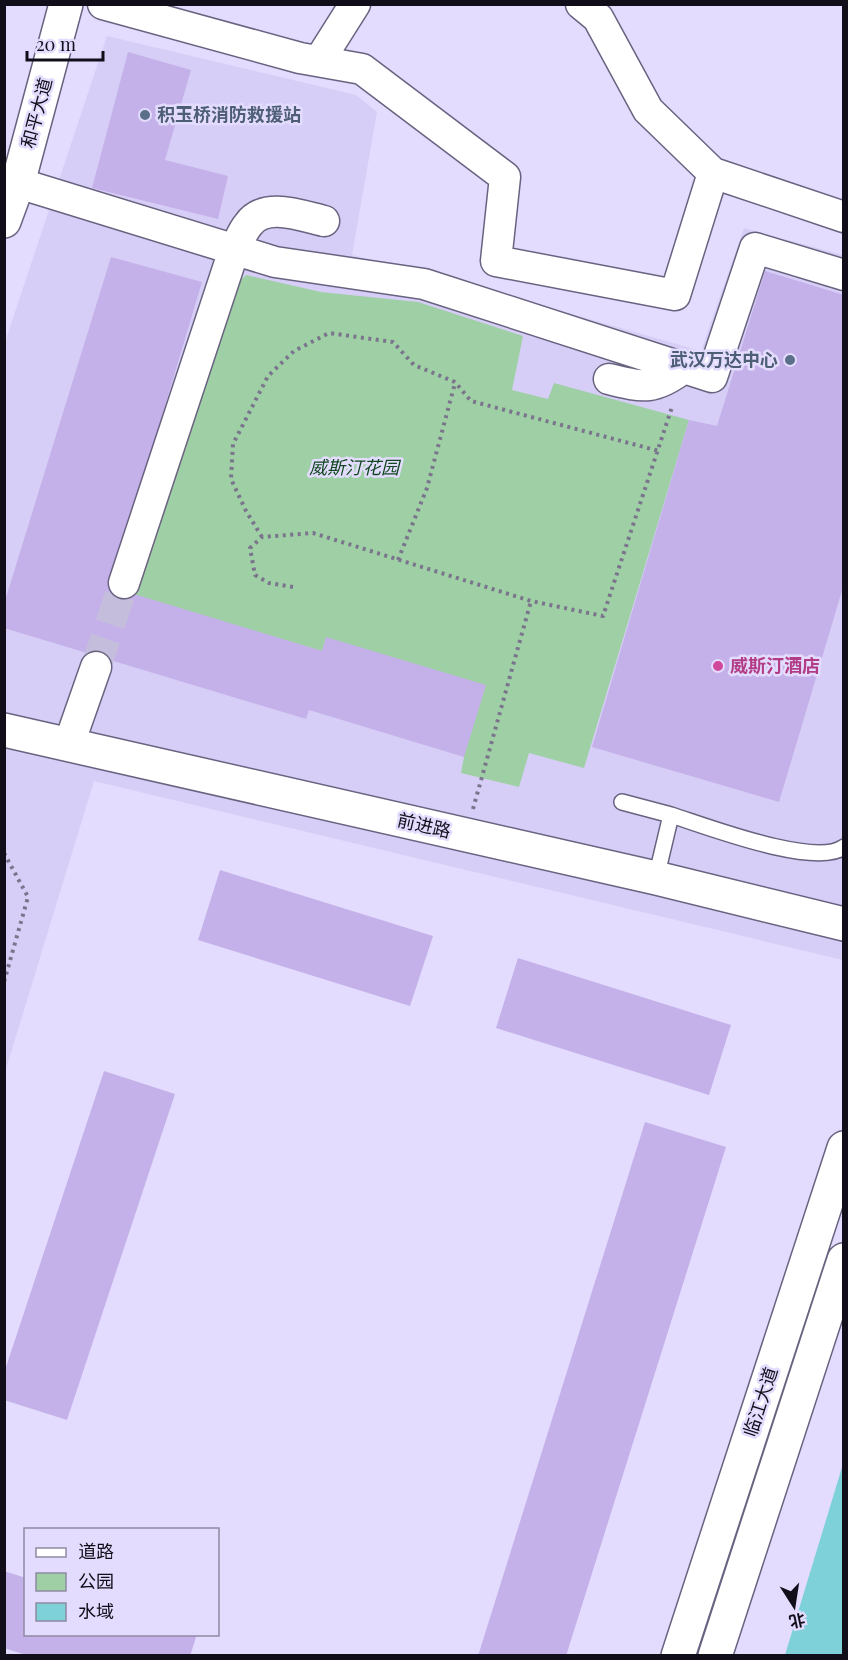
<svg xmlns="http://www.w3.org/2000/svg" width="848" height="1660" viewBox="0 0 848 1660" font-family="'Playfair Display','Noto Sans SC',serif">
  <rect width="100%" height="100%" fill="#e3dcfe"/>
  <path fill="#d6cef6" d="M107,36L356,95L377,112L352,255L474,286L701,351L744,228L843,255V960L94,781L5,1072V342Z"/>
  <path fill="#9fcfa5" d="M246,275L321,292L418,302L523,336L512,390L548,399L554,383L689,420L584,768L529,753L519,787L461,773L464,757L326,638L322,651L129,594L232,288Z"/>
  <path fill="#7ed0d9" d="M843,1464V1655H785Z"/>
  <path fill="#c4b1e9" d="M128,52L191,70L165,160L228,176L218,219L92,188Z
    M111,257L202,282L111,587L322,651L326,637L486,685L464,757L309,710L306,719L4,628V604Z
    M765,271L844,295V584L779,802L592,747L689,420L717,426Z
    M220,870L433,936L410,1006L198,940Z
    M518,958L731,1025L709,1095L496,1028Z
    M104,1071L175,1094L67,1420L4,1400V1373Z
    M645,1122L726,1147L566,1656H478Z
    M4,1571L26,1578V1634H197L190,1656H29L4,1648Z"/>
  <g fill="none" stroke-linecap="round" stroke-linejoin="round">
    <path stroke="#c4bddc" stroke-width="30" stroke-dasharray="30 15" stroke-linecap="butt" d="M96,667L124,583"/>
    <defs>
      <path id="service" d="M622,802L671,815
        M656,878L671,815C706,826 815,868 844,847"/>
      <path id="minor" d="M103,4L300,58L362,69L505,177L496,261L675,295L713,173
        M581,4L598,18L648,110L713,173L844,217
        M319,61L355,4
        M18,183L275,262L424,284L712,377L755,248L844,275
        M609,379C644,388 655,390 685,367
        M124,583L234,250C239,242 242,232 248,225C264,201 302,216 324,221
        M69,744L96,667"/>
      <path id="tertiary" d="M4,730L656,878L844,924"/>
      <path id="secondary" d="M678,1656L844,1148
        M715,1656L844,1260"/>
      <path id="primary" d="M4,221L18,183L66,4"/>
    </defs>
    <use href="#service" stroke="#696380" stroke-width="18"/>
    <use href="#minor" stroke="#696380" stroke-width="33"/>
    <use href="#tertiary" stroke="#696380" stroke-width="36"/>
    <use href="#secondary" stroke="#696380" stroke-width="36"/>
    <use href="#primary" stroke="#696380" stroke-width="36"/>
    <path stroke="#7a758c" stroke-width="4" stroke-dasharray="3 4.5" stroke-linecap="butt" d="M262,537L246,511L231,479L233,444L268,376L294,351L329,333L393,342L414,365L455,382L471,401L659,451
      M398,560L427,488L455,383
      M293,587L269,583L255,575L250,548L262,537L313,533L531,601L603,616L672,407
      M473,809L531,601
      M4,853L28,897L4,982"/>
    <use href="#service" stroke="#fff" stroke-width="15"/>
    <use href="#minor" stroke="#fff" stroke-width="30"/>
    <use href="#tertiary" stroke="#fff" stroke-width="33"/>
    <use href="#secondary" stroke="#fff" stroke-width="33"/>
    <use href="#primary" stroke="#fff" stroke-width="33"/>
  </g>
  <g fill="#5c6f8a" stroke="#e3dcfe" stroke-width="2">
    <circle cx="145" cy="115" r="6"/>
    <circle cx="790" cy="360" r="6"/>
  </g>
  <circle fill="#d1479c" stroke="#e3dcfe" stroke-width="2" cx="718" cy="666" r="6"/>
  <g text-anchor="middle" stroke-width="5" stroke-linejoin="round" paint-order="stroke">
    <g font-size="18" fill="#110e1a" stroke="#e3dcfe">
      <text transform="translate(37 113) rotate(-75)" y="6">和平大道</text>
      <text transform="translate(424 826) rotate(13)" y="6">前进路</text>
      <text transform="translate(761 1402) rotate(-72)" y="6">临江大道</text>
    </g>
    <g font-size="18" font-weight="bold" fill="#4e5e75" stroke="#e3dcfe" text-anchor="start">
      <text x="157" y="121">积玉桥消防救援站</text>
      <text x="778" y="366" text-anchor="end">武汉万达中心</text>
    </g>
    <g font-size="18" font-style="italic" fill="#11471e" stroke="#e3dcfe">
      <text x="354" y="474">威斯汀花园</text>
    </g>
    <g font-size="18" font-weight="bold" fill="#b23c85" stroke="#e3dcfe" text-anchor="start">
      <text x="730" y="672">威斯汀酒店</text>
    </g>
  </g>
  <rect width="848" height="1660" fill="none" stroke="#110e1a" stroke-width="12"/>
  <rect x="24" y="1528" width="195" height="108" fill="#e3dcfe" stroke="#8f8aa3" stroke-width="1.5"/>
  <rect x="36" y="1548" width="30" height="9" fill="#ffffff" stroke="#8f8aa3" stroke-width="1.5"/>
  <text x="78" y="1558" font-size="18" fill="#110e1a">道路</text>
  <rect x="36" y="1573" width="30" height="18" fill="#9fcfa5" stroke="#8f8aa3" stroke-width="1.5"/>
  <text x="78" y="1588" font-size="18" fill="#110e1a">公园</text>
  <rect x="36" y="1603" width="30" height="18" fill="#7ed0d9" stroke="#8f8aa3" stroke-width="1.5"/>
  <text x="78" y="1618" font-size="18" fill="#110e1a">水域</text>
  <g transform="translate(794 1606) rotate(168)" stroke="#e3dcfe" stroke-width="4.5" paint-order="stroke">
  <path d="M0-4.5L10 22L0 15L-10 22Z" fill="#110e1a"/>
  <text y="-9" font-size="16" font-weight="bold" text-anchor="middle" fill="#110e1a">北</text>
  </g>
  <path d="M27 51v9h76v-9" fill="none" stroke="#110e1a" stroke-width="3"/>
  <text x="36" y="51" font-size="18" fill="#110e1a" stroke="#e3dcfe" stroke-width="4.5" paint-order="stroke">20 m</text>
</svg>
